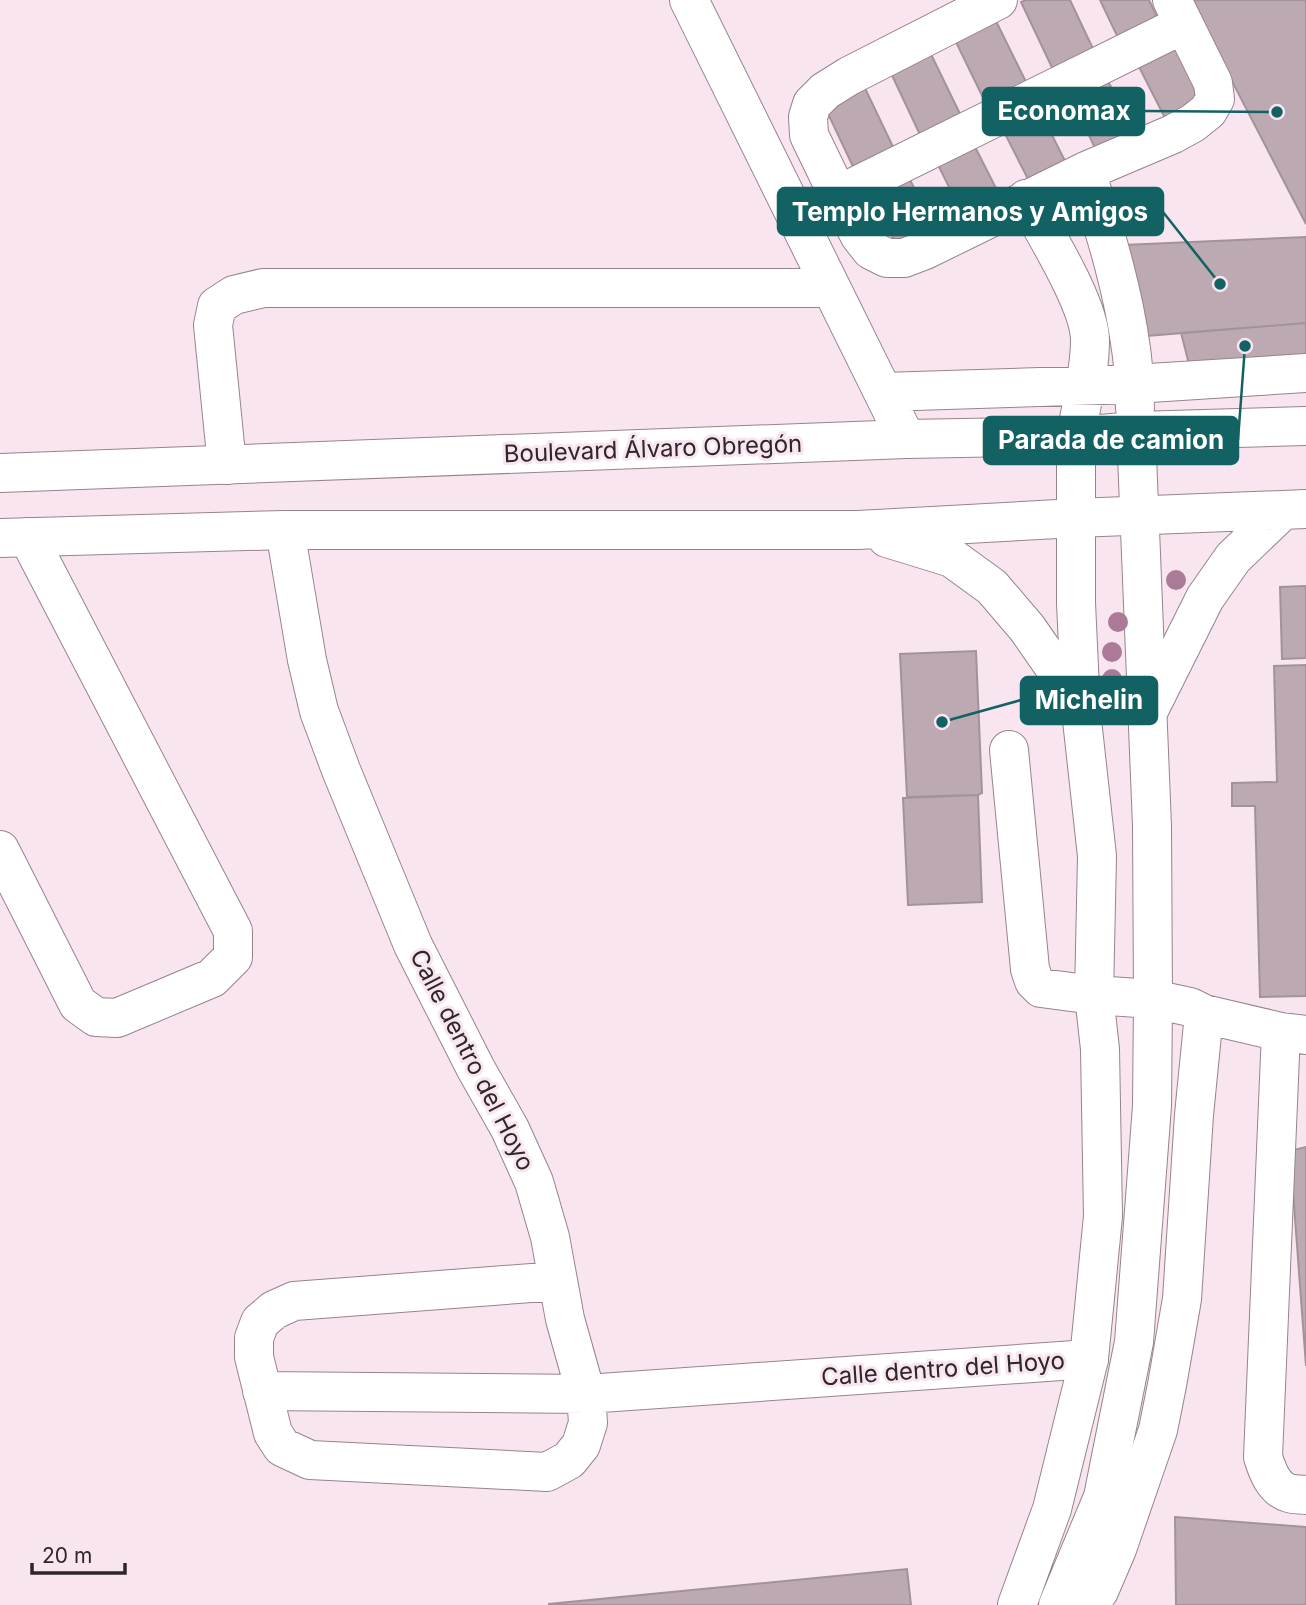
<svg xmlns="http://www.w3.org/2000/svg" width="1306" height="1605" viewBox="0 0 1306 1605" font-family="Inter,sans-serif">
  <rect width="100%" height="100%" fill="#f9e5ef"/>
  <path fill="#bca9b2" stroke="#a4929a" stroke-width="2" d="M1026,0H1070L1096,55L1055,74L1021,2Z
    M1100,0H1149L1160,23L1120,42Z
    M1190,0H1306V224Z
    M994,17L1029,88L988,108L953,36Z
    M1173,42L1203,102L1166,120L1136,61Z
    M928,48L963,120L922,139L888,67Z
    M1103,71L1133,131L1096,150L1067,90Z
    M862,82L896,153L856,173L822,101Z
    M1037,105L1067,165L1030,183L1000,124Z
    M970,137L1000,196L963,215L933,155Z
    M905,170L935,229L898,248L868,188Z
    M1306,237V323L1147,336L1124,245Z
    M1306,323V358L1190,368L1181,333Z
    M1306,586V658L1282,659L1280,587Z
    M976,651L982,793L978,795L907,797L900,654Z
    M1306,665V996L1260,997L1255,806H1232V783L1277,782L1274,666Z
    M978,795L982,902L908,905L903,798Z
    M1306,1147V1366L1290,1151Z
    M1175,1517L1306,1527V1605H1176Z
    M907,1569L911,1605H549V1604Z"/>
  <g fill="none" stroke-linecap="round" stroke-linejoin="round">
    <defs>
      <path id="minor" d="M689,0L906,439
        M998,0L849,76L825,91L812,104L808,117L809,135L838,195L860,236L871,250L887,258H904L925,250L1086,171L1173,134L1193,123L1208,111L1215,99L1213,83L1172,0
        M1086,171C1104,229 1123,288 1131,349C1134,368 1134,388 1135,408
        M838,195L1184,24
        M1026,199C1044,232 1090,305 1090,340C1090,372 1081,405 1076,436
        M883,392L1134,384L1306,373
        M227,465L213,325L217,306L234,295L263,288H831
        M285,530L307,660L319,711L341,770L413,945L476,1069L510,1129L534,1182L550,1237L565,1319L586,1394L1089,1359
        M1009,750L1030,969L1034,981L1041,988L1094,995L1153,999L1190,1007L1204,1014L1281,1032L1306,1035
        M0,850L78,1004L96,1017L117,1018L212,978L233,957V931L28,537
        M1281,1032L1263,1457C1267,1470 1274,1489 1289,1493C1294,1495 1301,1494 1306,1495
        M262,1391L586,1394L588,1423L581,1445L569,1460L547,1472L310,1460L282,1447L273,1433L254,1357V1338L260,1322L274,1310L294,1301L558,1281
        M1089,1605L1099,1591L1117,1549L1158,1430L1167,1385L1182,1299L1194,1115L1204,1014"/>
      <path id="major" d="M1017,1605L1052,1509L1089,1359L1103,1216L1100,1049L1094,995L1097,856L1081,711L1076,603V436
        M1058,1605L1103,1497L1134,1342L1152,1106L1153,999L1152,826L1136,431"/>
      <path id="highway" d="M0,473L906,439L1076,436L1136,431L1306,426
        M0,538L285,530H858L1076,518L1306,509
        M887,538L952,558L992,587L1027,628L1059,674L1081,711
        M1148,712L1205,598L1233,558L1282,511"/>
    </defs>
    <use href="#minor" stroke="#96848d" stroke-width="40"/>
    <use href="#major" stroke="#96848d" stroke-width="40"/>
    <use href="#highway" stroke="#96848d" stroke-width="40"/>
    <use href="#minor" stroke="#fff" stroke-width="38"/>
    <use href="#major" stroke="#fff" stroke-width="38"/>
    <use href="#highway" stroke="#fff" stroke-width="38"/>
  </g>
  <g fill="#ab7a97">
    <circle cx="1176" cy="580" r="10"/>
    <circle cx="1118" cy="622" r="10"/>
    <circle cx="1112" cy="652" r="10"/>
    <circle cx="1112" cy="679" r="10"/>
  </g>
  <g text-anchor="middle" stroke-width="6" stroke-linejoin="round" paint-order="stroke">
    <g font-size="24" fill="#2d262a" stroke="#f9e5ef">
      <text transform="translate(653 449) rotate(-2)" y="8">Boulevard Álvaro Obregón</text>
      <text transform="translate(472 1060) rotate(63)" y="8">Calle dentro del Hoyo</text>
      <text transform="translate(943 1369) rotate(-4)" y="8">Calle dentro del Hoyo</text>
    </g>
  </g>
  <path fill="none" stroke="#126264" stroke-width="2.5" d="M1277 112L1144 111M1220 284L1163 212M1245 346L1238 440M942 722L1021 700"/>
  <g fill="#126264" stroke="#f9e5ef" stroke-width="2.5">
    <circle cx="1277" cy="112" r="7"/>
    <circle cx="1220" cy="284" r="7"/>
    <circle cx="1245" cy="346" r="7"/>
    <circle cx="942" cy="722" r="7"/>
  </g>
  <g fill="#126264" stroke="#126264" stroke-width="2.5">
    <rect x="983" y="88" width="161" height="47" rx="7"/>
    <rect x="778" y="188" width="385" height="47" rx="7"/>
    <rect x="984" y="417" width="254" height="47" rx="7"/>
    <rect x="1021" y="677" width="136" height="47" rx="7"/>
  </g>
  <g font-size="26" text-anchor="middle" font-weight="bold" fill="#fff">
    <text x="1064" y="120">Economax</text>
    <text x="970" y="221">Templo Hermanos y Amigos</text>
    <text x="1111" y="449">Parada de camion</text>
    <text x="1089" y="709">Michelin</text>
  </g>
  <path d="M32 1563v10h93v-10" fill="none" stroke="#2d262a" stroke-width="3.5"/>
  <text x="42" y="1563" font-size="21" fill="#2d262a" stroke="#f9e5ef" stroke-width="5" paint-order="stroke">20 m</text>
</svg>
